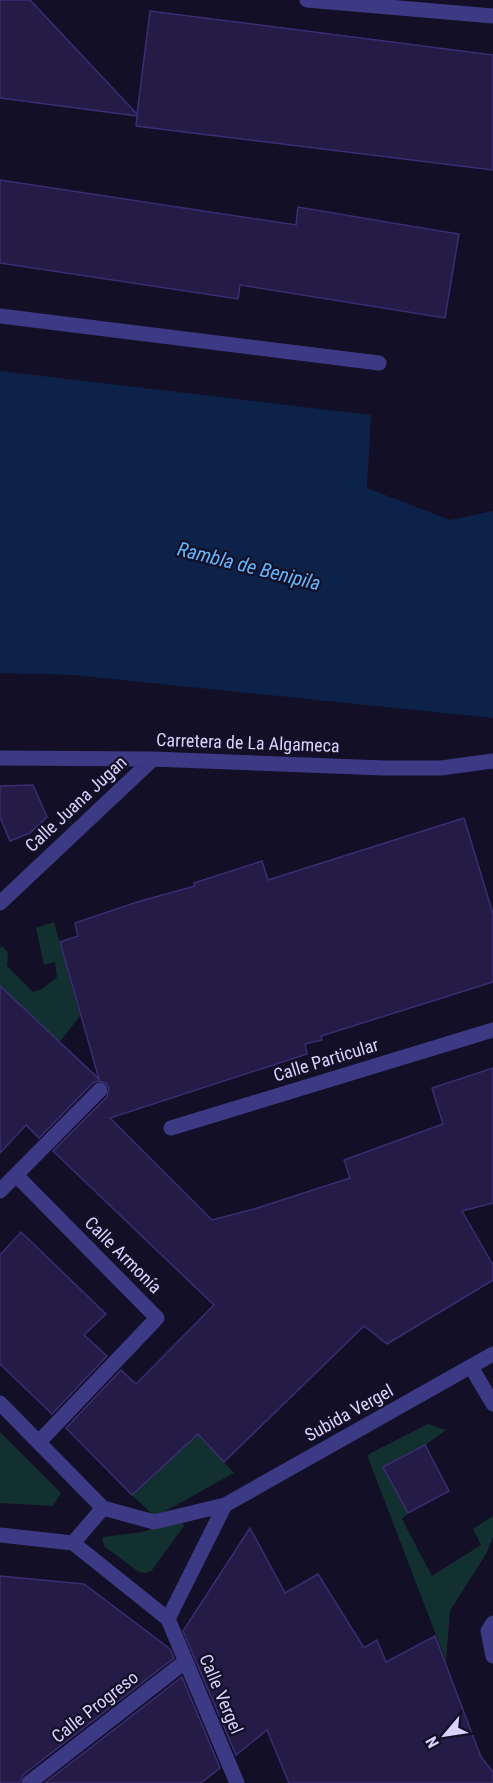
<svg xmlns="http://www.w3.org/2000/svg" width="493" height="1783" viewBox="0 0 493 1783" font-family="'Roboto Condensed',sans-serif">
  <rect width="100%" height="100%" fill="#130f26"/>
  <path fill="#12302f" d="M54,922L80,1016L59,1043L0,986V948L2,946L8,952L7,966L33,992L42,989L57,977L55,962L44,965L36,928Z
    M428,1424L446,1430L425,1445L383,1467L408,1513L402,1519L432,1576L481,1545L473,1529L493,1516V1537L486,1554L450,1611L446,1661L367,1455Z
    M0,1432L61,1493L53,1506L0,1503Z
    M197,1433L234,1473L155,1517L132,1495Z
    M178,1521L182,1522L184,1526L152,1570L146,1573L139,1572L105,1547L102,1540L103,1537L142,1532Z"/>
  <path fill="#0c2248" d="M0,371L371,415L367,488L450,520L493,511V718L73,675L0,673Z"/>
  <path fill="#241b47" stroke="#3b2d73" stroke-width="1.5" d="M0,0H30L137,114L150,11L493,55V170L136,126L137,116L0,98Z
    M0,180L296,225L298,207L459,234L445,318L240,285L238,299L0,263Z
    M33,785L47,817L30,833L10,841L0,817V786Z
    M464,818L493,914V982L321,1036L322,1040L305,1044L307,1054L110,1118L212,1220L254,1209L350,1178L344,1160L443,1124L432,1088L493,1068V1203L462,1211L493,1265V1280L387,1344L364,1326L224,1462L198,1434L132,1495L66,1428L121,1370L136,1384L214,1305L53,1151L107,1097L109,1088L106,1083L98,1081L93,1083L39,1138L26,1125L0,1153V986L99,1079L60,942L78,936L75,923L137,902L195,886L194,883L262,861L268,880Z
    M21,1232L106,1314L84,1335L107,1356L52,1414L0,1364V1255Z
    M425,1445L449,1491L408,1513L383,1467Z
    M250,1528L285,1593L318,1574L364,1648L377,1640L386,1662L435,1636L481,1757L493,1772V1783H289L267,1730L236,1755L183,1631Z
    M0,1576L84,1584L170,1649L174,1658L23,1775L19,1783H0Z
    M182,1677L220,1768L201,1783H45Z"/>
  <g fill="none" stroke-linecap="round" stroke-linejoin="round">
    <path stroke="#3d3a85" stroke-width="15" d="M307,0L493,16
      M0,316L379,363"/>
    <path stroke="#3d3a85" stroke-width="15" d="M171,1128L493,1030
      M16,1175L157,1318L39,1442
      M0,1191L100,1090
      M471,1367L493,1404
      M0,1403L103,1508
      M103,1508L154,1522L225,1505L493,1354
      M0,1535L73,1543L103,1508
      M73,1543L168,1619L225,1505
      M168,1619L237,1783
      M493,1623L488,1631L493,1656
      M29,1783L186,1661"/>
    <path stroke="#3d3a85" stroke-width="15" d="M0,758L153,759L384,768H441L493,761
      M0,903L153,759"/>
  </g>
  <g text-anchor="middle" stroke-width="4.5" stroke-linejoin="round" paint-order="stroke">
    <g font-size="18" fill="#d9d4ff" stroke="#130f26">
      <text transform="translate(248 743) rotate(2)" y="6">Carretera de La Algameca</text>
      <text transform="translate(76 804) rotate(-43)" y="6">Calle Juana Jugan</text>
      <text transform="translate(326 1060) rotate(-17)" y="6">Calle Particular</text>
      <text transform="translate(123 1255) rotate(45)" y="6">Calle Armonía</text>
      <text transform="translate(349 1413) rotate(-29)" y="6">Subida Vergel</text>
      <text transform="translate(221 1694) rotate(67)" y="6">Calle Vergel</text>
      <text transform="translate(95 1707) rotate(-38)" y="6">Calle Progreso</text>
    </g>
    <g font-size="20" font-style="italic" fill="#62b6ff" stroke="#130f26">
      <text transform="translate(249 566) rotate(14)" y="7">Rambla de Benipila</text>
    </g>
  </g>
  <g transform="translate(445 1735) rotate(241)" stroke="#130f26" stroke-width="4.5" paint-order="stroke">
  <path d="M0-4.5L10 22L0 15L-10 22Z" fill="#d9d4ff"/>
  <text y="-9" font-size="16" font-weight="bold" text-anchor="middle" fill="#d9d4ff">N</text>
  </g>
</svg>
